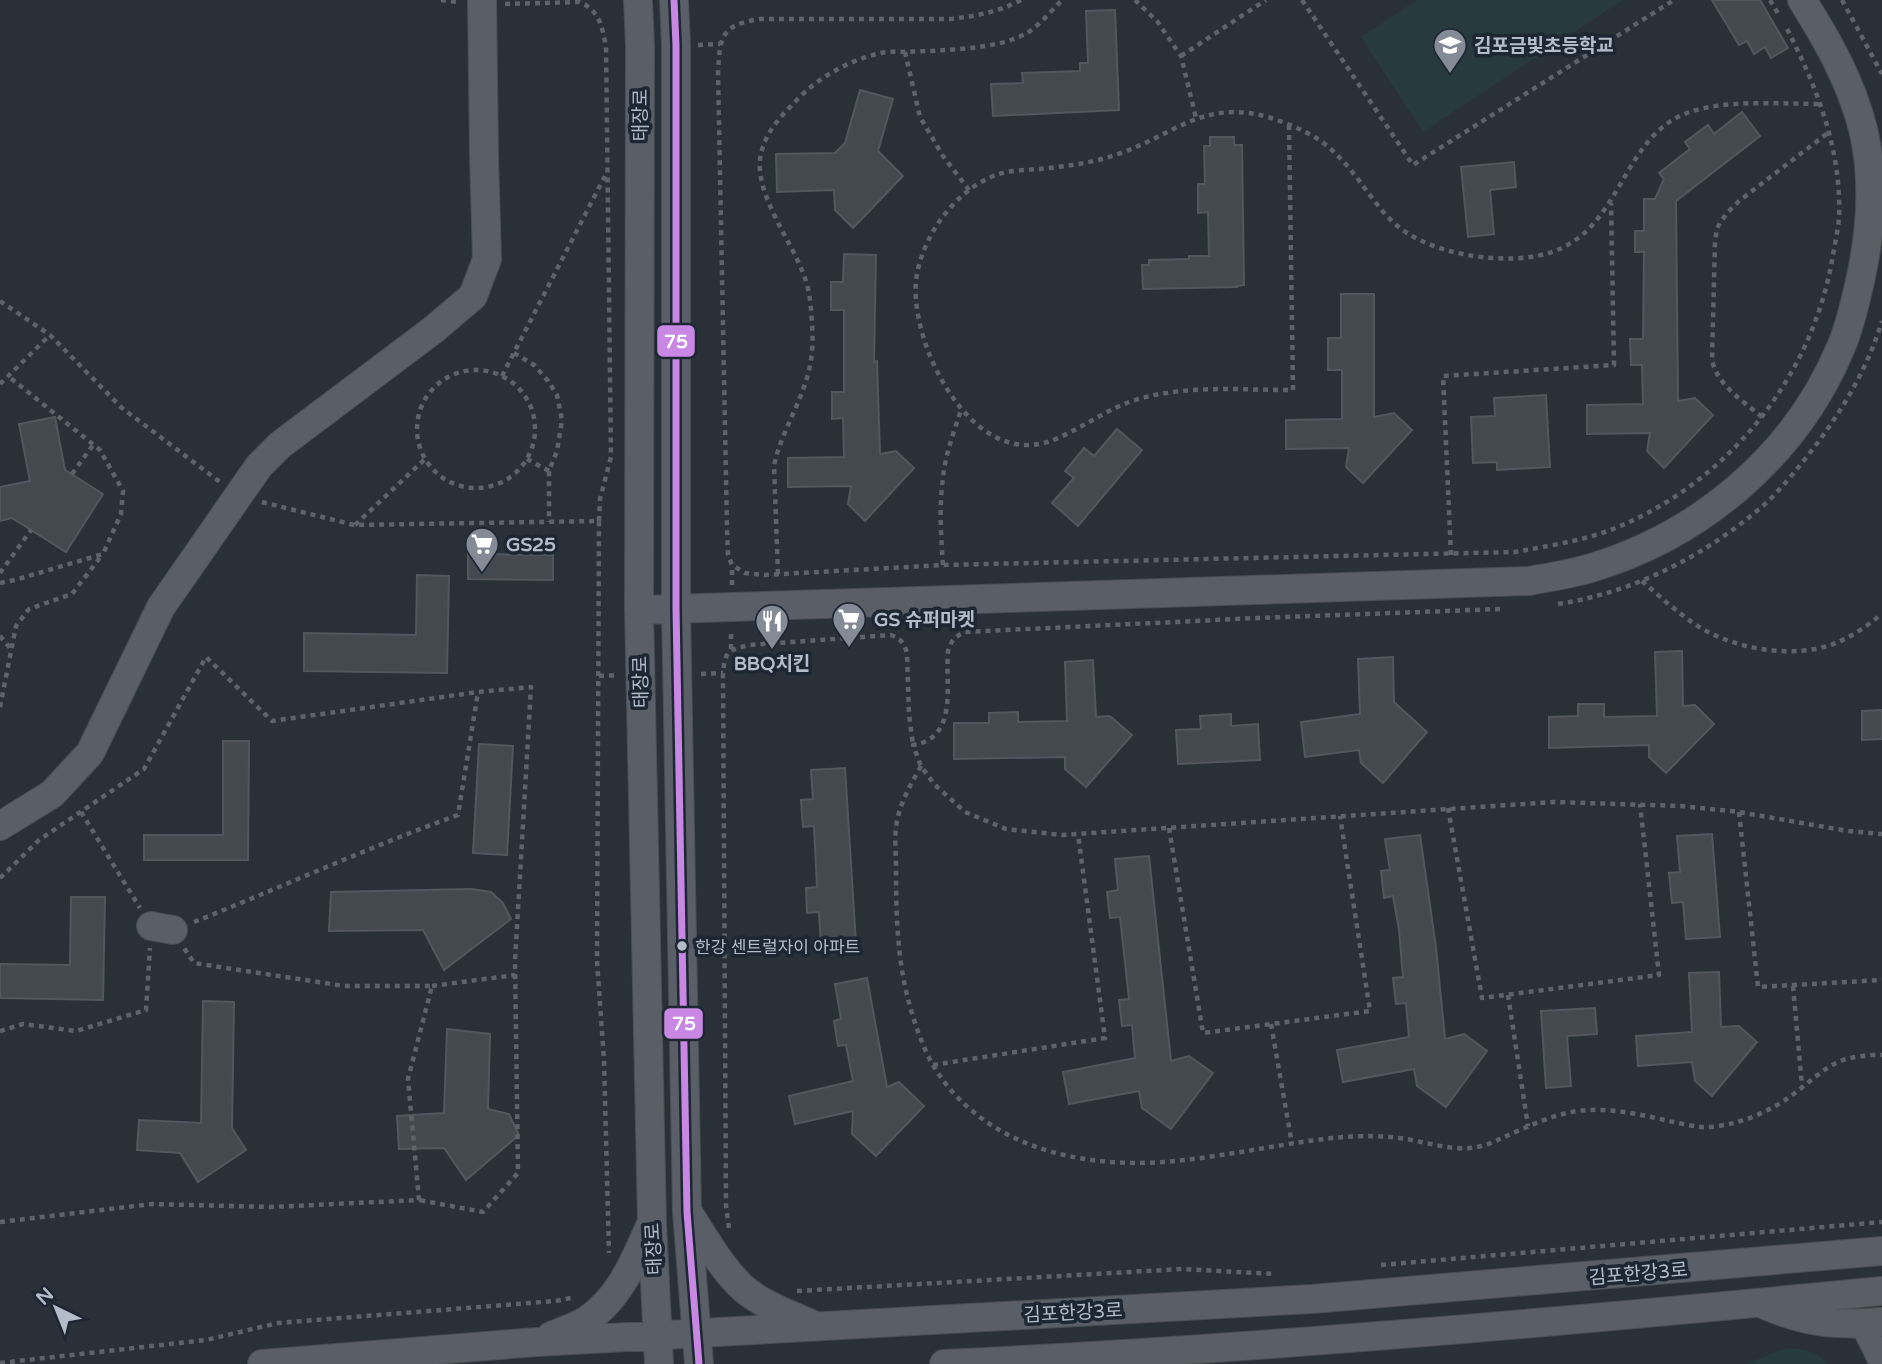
<svg xmlns="http://www.w3.org/2000/svg" width="1882" height="1364" viewBox="0 0 1882 1364" font-family="'Varela Round','Noto Sans KR',sans-serif">
  <rect width="100%" height="100%" fill="#2a3038"/>
  <path fill="#273a3e" d="M1417,0H1623L1423,132L1361,37Z
    M1786,1348C1803,1349 1817,1350 1828,1364H1745Z"/>
  <path fill="#444950" stroke="#52575f" stroke-width="2" d="M1712,0H1760L1788,48L1771,58L1765,47L1754,54L1747,41L1739,45Z
    M1115,10L1119,110L993,116L991,84L1023,83L1022,73L1080,71V63H1088L1086,11Z
    M860,90L893,99L878,151L903,176L853,228L835,210L834,190L777,192L776,154L835,153L845,143Z
    M1742,112L1760,136L1676,201L1678,401L1695,398L1713,415L1664,468L1647,451L1650,433L1587,434V405L1643,404L1642,365H1631L1630,339H1643L1644,252H1635V231H1644V199H1655L1664,179L1659,173L1690,149L1685,142L1708,125L1714,134Z
    M1210,137H1234V145H1242L1244,285L1237,286V287L1143,289L1142,265H1149V260L1189,259V256H1209L1208,212L1198,213V184H1205L1204,146H1210Z
    M1514,162L1516,187L1490,190L1494,234L1468,237L1461,167Z
    M844,254L876,255L874,362L877,361L880,454L896,451L914,468L865,521L848,504L851,486L788,487V458L844,457L843,418L832,419V392H844V310H831V282H843Z
    M1341,294H1374V417L1394,413L1412,430L1363,483L1346,467L1349,448L1286,449V420L1342,419V370H1328V338H1341Z
    M1546,395L1550,467L1497,470V462L1473,463L1471,417L1495,416L1494,398Z
    M55,417L65,470L103,494L66,552L12,518L0,521V487L30,481L19,424Z
    M1117,429L1142,450L1078,526L1052,503L1074,478L1065,471L1084,448L1094,456Z
    M468,554L553,555V580L468,579Z
    M417,575L449,576L447,673L304,671V633L416,635Z
    M1682,651L1683,706L1695,705L1714,724L1666,773L1649,757V745L1549,748V717L1578,716V704H1604V717L1657,716L1655,652Z
    M1393,657L1394,702L1427,732L1383,783L1361,763L1359,750L1305,757L1301,722L1360,714L1358,659Z
    M1093,660L1096,717L1110,716L1132,735L1086,787L1065,769V757L954,759V723H989V713L1018,712V722L1067,721L1065,662Z
    M1882,710V739L1862,740V711Z
    M1231,714V726L1258,724L1260,760L1178,764L1176,730L1201,729L1200,716Z
    M223,741H249L248,860H144V835H223Z
    M479,744L513,746L507,855L473,853Z
    M845,768L856,944L821,946L819,912L807,913L806,888L817,887L814,826L803,827L801,800L813,799L811,770Z
    M1712,834L1720,937L1686,939L1683,902L1672,903L1669,873L1680,872L1677,836Z
    M1420,835L1436,947L1445,1039L1464,1034L1487,1051L1446,1107L1417,1086L1414,1069L1343,1082L1337,1050L1409,1037L1406,1003L1396,1004L1393,978L1403,977L1399,930L1393,896L1384,898L1381,871L1390,870L1385,839Z
    M1149,856L1171,1061L1189,1056L1213,1073L1171,1129L1142,1108L1139,1091L1069,1104L1063,1072L1135,1058L1132,1025L1122,1026L1119,1000L1129,999L1120,917L1110,918L1107,892L1118,890L1115,859Z
    M471,889L491,892L503,903L511,919L444,970L423,930L329,931L331,892Z
    M71,897H105L103,1000L0,998V964L70,965Z
    M1719,972L1721,1027L1739,1026L1757,1042L1712,1096L1695,1081L1692,1062L1638,1066L1636,1036L1692,1032L1689,973Z
    M867,978L887,1087L899,1082L924,1106L876,1156L852,1134L853,1111L795,1124L789,1096L853,1081L846,1045L838,1046L834,1021L841,1019L835,984Z
    M203,1001L234,1002L232,1128L246,1150L198,1182L180,1153L137,1150L139,1120L201,1123Z
    M1595,1008L1597,1034L1567,1036L1571,1086L1546,1088L1541,1011Z
    M447,1029L490,1034L488,1109L509,1114L519,1135L466,1180L444,1148L399,1149L397,1116L444,1113Z"/>
  <g fill="none" stroke-linecap="round" stroke-linejoin="round">
    <defs>
      <path id="minor" d="M638,0L640,46L639,610L652,1222L659,1364
        M674,0L676,45V608L687,1212L699,1364
        M639,610L1529,581C1550,577 1571,574 1591,568C1701,535 1796,455 1841,347C1850,326 1855,304 1860,281C1871,232 1875,179 1863,129C1851,82 1828,41 1802,0
        M0,826L52,794L90,753L161,607L259,466L280,445L433,330L473,296L487,259L484,155L482,0
        M151,926L173,930
        M689,1214C706,1240 721,1268 744,1289C763,1305 789,1314 811,1324
        M1767,1306C1808,1323 1838,1326 1882,1322
        M1864,1323L1882,1359
        M551,1336C561,1332 572,1328 582,1323C617,1303 634,1263 649,1228
        M262,1364L537,1342L1312,1299L1882,1251
        M944,1364C1257,1349 1570,1321 1882,1291"/>
    </defs>
    <use href="#minor" stroke="#484c53" stroke-width="30"/>
    <path stroke="#5d636a" stroke-width="4.5" stroke-dasharray="5 5" stroke-linecap="butt" d="M441,0L458,2
      M1021,0C998,12 976,16 951,19H760C721,25 720,36 718,72L727,529L728,555L732,565L745,573L764,575L943,565L1515,552C1547,546 1582,541 1613,529C1728,483 1813,377 1833,255C1835,243 1838,230 1839,218C1842,149 1816,85 1785,25
      M1135,0L1157,21L1181,56L1196,118
      M1302,0L1413,165L1674,0
      M1770,0L1779,15
      M1842,0L1882,74
      M505,4L579,2C600,10 602,27 606,47L611,457L600,499L599,521
      M698,45L720,44
      M905,52L920,117L943,156L969,190
      M1181,56L1266,0
      M1289,125L1293,390C1243,390 1191,385 1142,398C1111,406 1086,426 1056,439C994,465 948,402 928,351C920,329 914,304 916,281C921,238 953,193 993,176C1008,170 1025,170 1040,169C1067,166 1093,163 1118,154C1174,135 1203,99 1268,117C1293,125 1319,136 1337,155C1358,175 1372,202 1393,222C1425,253 1494,264 1536,256C1623,241 1616,140 1687,113C1724,99 1781,104 1821,104
      M0,301L50,335L122,408L220,482
      M514,353L534,365L548,381L557,395L562,420L557,451L549,471V522
      M417 429a59 59 0 1 1 118 0a59 59 0 1 1-118 0Z
      M502,376L606,174
      M0,384L50,335
      M1762,417C1742,400 1718,386 1712,360L1715,242L1717,228L1726,214L1739,201L1829,132
      M527,459L549,471
      M72,474L93,445
      M262,502L354,525L599,521L597,961L604,1060L609,1253
      M355,525L424,460
      M1451,555L1443,376L1614,365L1611,203
      M943,565C941,536 939,507 943,478C945,455 954,432 961,410
      M0,573L31,530
      M778,574L774,466C779,440 793,417 802,392C811,370 814,348 812,325C811,307 810,289 803,273C790,238 750,188 762,150C767,131 781,116 795,102C817,78 849,60 881,53C890,51 899,52 908,52C941,50 998,50 1027,33C1040,25 1051,11 1062,0
      M1642,581C1659,596 1677,612 1696,625C1733,649 1794,660 1836,643C1853,636 1868,625 1882,614
      M0,583L15,580L103,554L121,514L123,491L100,450L8,376
      M732,585V566
      M1558,604C1631,593 1701,558 1758,510C1774,497 1788,480 1801,464C1836,421 1866,374 1882,321
      M1500,609L1258,618L965,632C955,636 951,641 948,651C945,684 959,738 913,745L921,766L934,784L965,812L1006,829L1062,835L1554,802L1681,806L1739,812L1848,831L1882,834
      M0,636L11,649
      M731,649V632
      M701,674L723,673
      M599,676L619,675
      M0,707L16,626L29,609L72,594L102,555
      M921,766C911,784 901,801 897,821C894,835 896,852 896,867C896,911 897,957 908,999C914,1022 922,1046 934,1067C985,1149 1085,1170 1175,1161C1227,1156 1280,1144 1332,1138C1354,1136 1377,1135 1399,1138C1425,1141 1451,1152 1477,1147C1493,1144 1505,1136 1520,1130C1538,1122 1557,1114 1577,1111C1607,1107 1639,1114 1669,1121C1679,1123 1691,1126 1701,1127C1712,1128 1724,1125 1734,1123C1752,1118 1773,1109 1788,1098C1806,1086 1822,1068 1843,1060C1855,1056 1869,1055 1882,1055
      M1448,808L1482,998L1659,975L1640,804
      M81,812L140,908
      M1739,812L1758,987L1882,980
      M1169,828L1203,1033L1370,1011L1340,816
      M0,878L39,840L144,769L206,657L272,721L478,692L531,687L515,961L518,1173L483,1212L419,1200
      M194,922C282,887 369,847 458,815L478,692
      M432,986L515,975
      M1793,986L1802,1086
      M1508,995L1528,1126
      M1271,1024L1292,1144
      M0,1031L23,1024L76,1031L146,1010L150,948
      M933,1065L1105,1038L1078,834
      M0,1222L152,1204L271,1207L419,1200L408,1079L432,986H344L194,963L184,948
      M729,1228L726,1206L723,673C725,651 728,650 749,645L891,635C901,639 904,643 907,653L909,715L913,745
      M1381,1265L1882,1222
      M797,1291L1182,1269L1274,1274
      M0,1363L206,1340L278,1323L555,1301L571,1298"/>
    <use href="#minor" stroke="#5a5e66" stroke-width="28"/>
    <defs>
      <path id="bus-1" d="M674,0L676,45V608L687,1212L699,1364"/>
    </defs>
    <use href="#bus-1" stroke="#1d2633" stroke-width="12"/>
    <use href="#bus-1" stroke="#c787e3" stroke-width="7"/>
  </g>
  <defs>
    <symbol id="school-pin" viewBox="-11 -11 22 30"><path d="M0 17L-7.5 6A9.5 9.5 0 1 1 7.5 6Z" fill="#848b96" stroke="#1d2633"/><path d="M0-5L7-2L0 1L-7-2ZM-4 1L0 2.5L4 1V4Q0 6-4 4Z" fill="#fff"/></symbol>
    <symbol id="supermarket-pin" viewBox="-11 -11 22 30"><path d="M0 17L-7.5 6A9.5 9.5 0 1 1 7.5 6Z" fill="#848b96" stroke="#1d2633"/><path d="M-6-5.5h2.5l.6 2H6L4.5 2H-2.5L-4.4-4H-6ZM-1.5 3.2a1.3 1.3 0 1 0 .1 0ZM3 3.2a1.3 1.3 0 1 0 .1 0Z" fill="#fff"/></symbol>
    <symbol id="restaurant-pin" viewBox="-11 -11 22 30"><path d="M0 17L-7.5 6A9.5 9.5 0 1 1 7.5 6Z" fill="#848b96" stroke="#1d2633"/><path d="M-5-6h1v4h1v-4h1v4h1v-4h1v5L-1.5 .5V6h-2V.5L-5-1ZM5-6V6H3V1.5H1.5Q1.5-4 5-6Z" fill="#fff"/></symbol>
  </defs>
  <g fill-rule="evenodd">
    <use href="#school-pin" x="1431" y="26" width="38" height="52"/>
    <use href="#supermarket-pin" x="463" y="525" width="38" height="52"/>
    <use href="#supermarket-pin" x="830" y="600" width="38" height="52"/>
    <use href="#restaurant-pin" x="753" y="602" width="38" height="52"/>
  </g>
  <circle fill="#b4bcc9" stroke="#1d2633" stroke-width="2.5" cx="682" cy="946" r="6"/>
  <g text-anchor="middle" stroke-width="7" stroke-linejoin="round" paint-order="stroke">
    <g font-size="17" fill="#b4bcc9" stroke="#1d2633" text-anchor="start">
      <text x="695" y="953">한강 센트럴자이 아파트</text>
    </g>
    <g font-size="19" font-weight="bold" fill="#b4bcc9" stroke="#1d2633" text-anchor="start">
      <text x="1474" y="52">김포금빛초등학교</text>
      <text x="506" y="551">GS25</text>
      <text x="874" y="626">GS 슈퍼마켓</text>
      <text x="772" y="670" text-anchor="middle">BBQ치킨</text>
    </g>
    <g font-size="19" fill="#b4bcc9" stroke="#1d2633">
      <text transform="translate(640 115) rotate(-90)" y="7">태장로</text>
      <text transform="translate(640 682) rotate(-91)" y="7">태장로</text>
      <text transform="translate(653 1249) rotate(-93)" y="7">태장로</text>
      <text transform="translate(1638 1273) rotate(-5)" y="7">김포한강3로</text>
      <text transform="translate(1073 1312) rotate(-3)" y="7">김포한강3로</text>
    </g>
  </g>
  <g stroke="#1d2633" stroke-width="2.5">
    <rect x="656" y="324" width="40" height="34" rx="7" fill="#c787e3"/>
    <rect x="663" y="1007" width="41" height="33" rx="7" fill="#c787e3"/>
  </g>
  <g font-size="19" text-anchor="middle" font-weight="bold" fill="#fff">
    <text x="676" y="348">75</text>
    <text x="684" y="1030">75</text>
  </g>
  <g transform="translate(56 1308) rotate(317)" stroke="#1d2633" stroke-width="5" paint-order="stroke">
  <path d="M0-5L12 26L0 18L-12 26Z" fill="#b4bcc9"/>
  <text y="-10" font-size="19" font-weight="bold" text-anchor="middle" fill="#b4bcc9">N</text>
  </g>
</svg>
